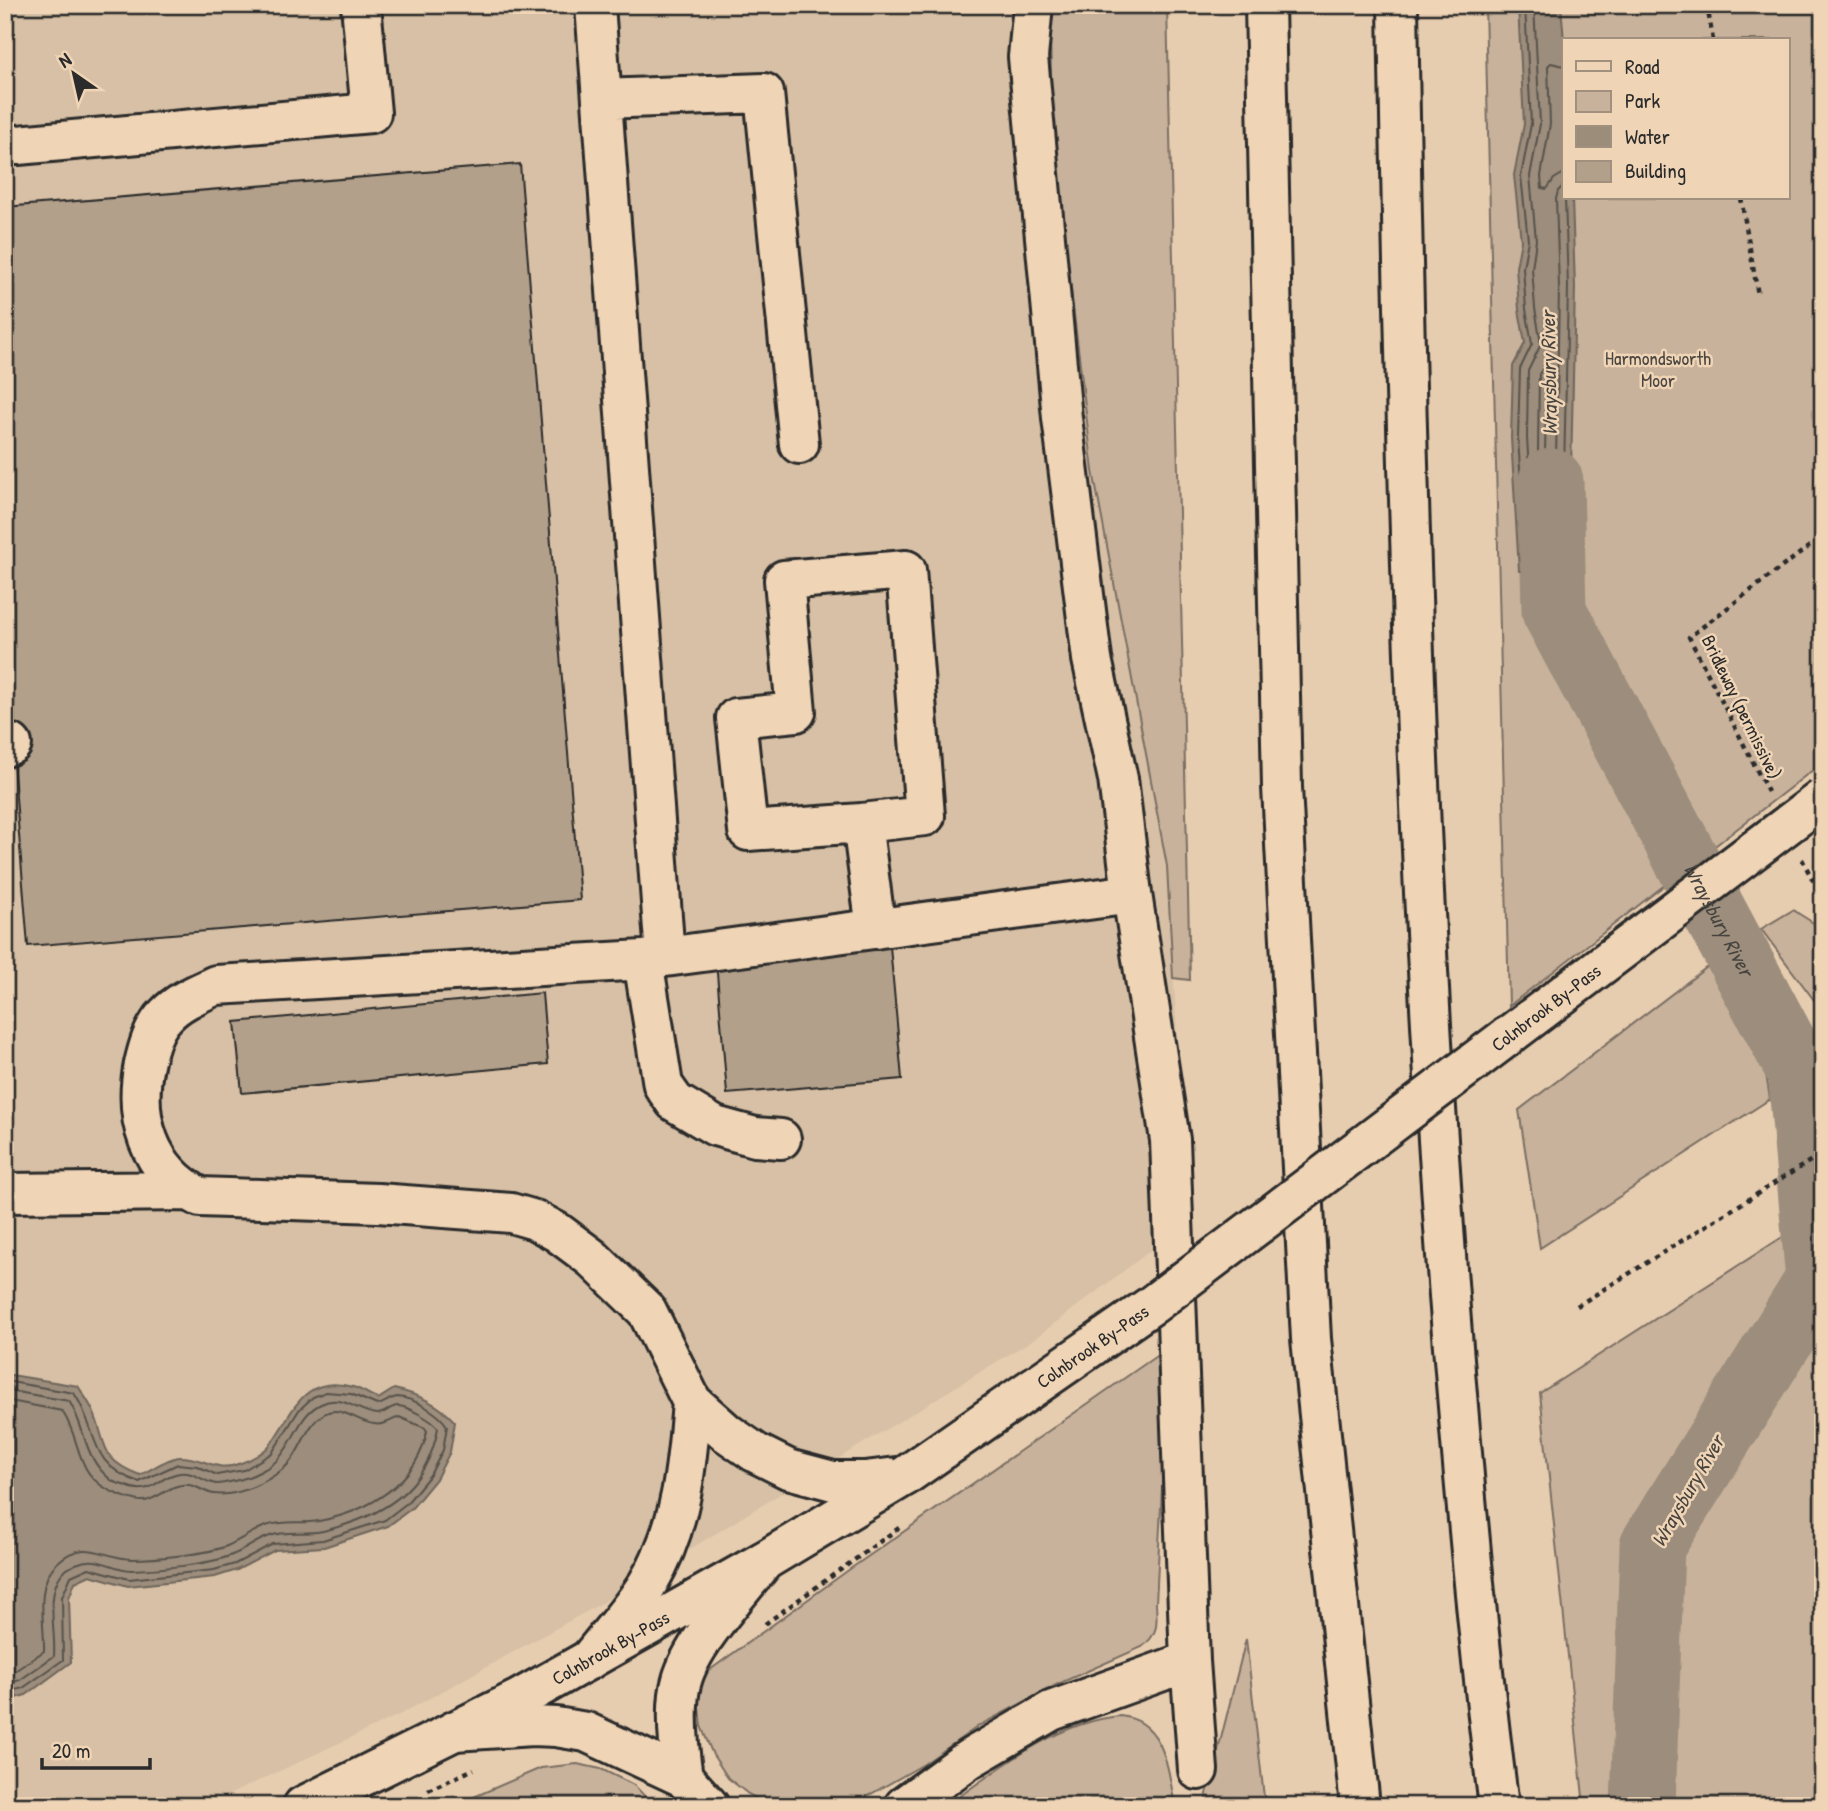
<svg xmlns="http://www.w3.org/2000/svg" width="1828" height="1811" viewBox="0 0 1828 1811" font-family="'Patrick Hand',sans-serif">
  <rect width="100%" height="100%" fill="#e7cdb0"/>
  <filter id="ink" filterUnits="userSpaceOnUse"><feTurbulence type="fractalNoise" baseFrequency=".0143" numOctaves="2"/><feDisplacementMap in="SourceGraphic" scale="14" xChannelSelector="R" yChannelSelector="G"/><feConvolveMatrix kernelMatrix="1 2 1 2 8 2 1 2 1" color-interpolation-filters="sRGB"/></filter>
  <g filter="url(#ink)">
    <path fill="#d7c0a5" d="M5,5H1054L1050,37L1053,142L1093,471L1167,866L1188,1222L1034,1339L602,1603L401,1714L205,1806H5Z"/>
    <path fill="#c8b29b" stroke="#7a6e63" stroke-width="2" fill-rule="evenodd" d="M1054,5H1167L1190,980L1173,978L1167,866L1093,471L1053,142L1050,37Z
      M1485,5H1823V762L1509,1006ZM1564,40H1788V198H1564Z
      M1793,910L1823,929V1012L1761,929Z
      M1723,955L1753,993L1770,1099L1540,1248L1519,1110Z
      M1823,1211V1806H1584L1540,1393Z
      M1162,1352L1166,1411L1156,1603C1157,1623 1159,1634 1142,1647L1058,1684L980,1725L924,1764L855,1803L843,1806H771L748,1794L728,1778L713,1755L701,1726L696,1680L850,1569Z
      M1246,1639L1265,1806H1204Z
      M1120,1716C1165,1720 1168,1770 1175,1806H946C997,1770 1055,1722 1120,1716Z
      M577,1764L601,1769L634,1785L654,1806H453L541,1768Z"/>
    <path fill="#9c8d7b" stroke="#6f665b" stroke-width="2" d="M1518,5H1561L1564,41V198H1572L1575,287L1570,520L1573,568L1519,571L1511,438L1513,366L1525,343L1519,310L1516,267L1521,241L1514,175L1524,124Z
      M5,1374L78,1386C83,1394 89,1402 93,1411C108,1445 98,1459 140,1475C151,1470 167,1458 179,1457C204,1456 215,1474 241,1463C250,1460 263,1453 269,1446C293,1415 301,1373 353,1387C361,1389 370,1395 378,1399L394,1389C418,1394 439,1404 455,1422L450,1452L436,1479L412,1508L388,1526L324,1547L275,1550L237,1570L215,1577L128,1586L90,1575L75,1582L69,1598L71,1662L26,1695L5,1701Z"/>
    <g fill="none" stroke-linecap="round" stroke-linejoin="round">
      <path stroke="#58524b" stroke-width="2" d="M1525,5L1531,124L1521,176L1528,240L1523,268L1526,309L1532,344L1520,369L1518,438L1526,560L1529,564L1562,561L1565,558L1563,519L1568,287L1565,198
        M1534,5L1540,124L1530,176L1536,240L1532,269L1535,308L1541,344L1528,371L1527,438L1534,551L1537,554L1554,553L1556,550L1555,519L1559,287L1556,199L1558,191L1564,185
        M1564,66L1551,63L1548,66L1550,124L1541,176L1542,188L1547,189L1554,179L1564,173
        M1543,368L1547,372L1545,451L1542,454L1538,452L1539,374Z
        M5,1381L74,1393C100,1432 86,1464 139,1482L178,1464L197,1466L217,1475L244,1470L272,1453L299,1410L313,1397L326,1392L351,1394L377,1405C384,1404 391,1397 398,1397C414,1398 439,1413 447,1426L443,1450L430,1475L407,1503L385,1520L323,1540L273,1544L235,1564L214,1570L129,1579L89,1568L71,1576L62,1597L63,1660L23,1688L5,1693
        M5,1390L69,1401C87,1429 82,1457 111,1480C115,1483 121,1484 126,1486C153,1497 157,1476 180,1473C194,1471 203,1482 216,1484C224,1484 234,1481 242,1479C253,1476 272,1467 279,1458C295,1441 299,1414 321,1404C343,1393 358,1413 377,1414C385,1414 389,1407 397,1406C406,1405 433,1421 438,1428C427,1491 381,1517 323,1531C306,1535 287,1530 270,1536C257,1540 245,1550 232,1555C208,1565 159,1569 132,1570C111,1570 99,1554 76,1564C71,1567 66,1569 62,1573C45,1596 56,1630 54,1656L20,1680L5,1684
        M5,1400L62,1411C84,1443 72,1477 119,1495C128,1498 136,1502 145,1501C160,1498 173,1482 189,1485C198,1486 205,1493 214,1494C237,1497 266,1483 283,1469C301,1455 304,1426 324,1414C341,1404 358,1423 374,1424C384,1426 391,1420 399,1417L425,1428L427,1431C418,1483 367,1512 319,1521C302,1524 282,1520 266,1526C252,1531 241,1540 227,1546C208,1554 154,1559 132,1559C104,1559 86,1536 57,1563C34,1585 45,1623 44,1651L15,1671L5,1673"/>
      <path stroke="#9c8d7b" stroke-width="65" id="s1" d="M1551,481L1554,611L1800,1073L1818,1280L1652,1546L1643,1806"/>
    </g>
    <path fill="#b2a08b" stroke="#2b2b2b" stroke-width="2" d="M520,164L580,900L28,946L5,662V207Z
      M890,946L902,1079L727,1094L716,961Z
      M542,993L548,1064L242,1093L235,1022Z"/>
    <g fill="none" stroke-linecap="round" stroke-linejoin="round">
      <defs>
        <path id="minor" d="M595,5L665,957
          M1033,5L1028,57L1062,418L1092,659L1118,779L1132,894L1170,1140L1190,1661L1198,1770
          M602,99L764,93L799,444
          M18,145L371,113L361,5
          M5,747L12,744
          M862,823L748,831L736,718L796,712L784,580L906,570L925,816L862,823L876,929
          M643,960L663,1085L675,1102L715,1126L755,1137L781,1139
          M5,1193L190,1191
          M905,1476L865,1481H833L788,1469L756,1453L727,1433L692,1402L647,1311L592,1258L557,1232L535,1220L511,1213L378,1203L200,1197C148,1170 133,1118 144,1064C148,1047 153,1028 166,1015C179,1001 199,993 216,985L643,960L1132,894
          M589,1660C608,1635 632,1610 648,1583C682,1527 687,1465 692,1402
          M454,1731L533,1726L556,1727L586,1732L683,1777L709,1806
          M683,1777C679,1750 674,1706 682,1680C693,1641 739,1594 764,1561
          M904,1806L969,1759L1051,1711L1190,1661"/>
        <g id="highway">
          <path d="M1265,5L1282,787L1311,1339L1360,1806"/>
          <path d="M1398,5C1406,476 1418,948 1459,1418C1470,1548 1482,1677 1499,1806"/>
          <path id="s2" d="M303,1806L519,1699L764,1561L905,1476"/>
        </g>
      </defs>
      <use href="#minor" stroke="#2b2b2b" stroke-width="44"/>
      <use href="#highway" stroke="#2b2b2b" stroke-width="44"/>
      <path stroke="#2b2b2b" stroke-width="4.5" stroke-dasharray="5 5" stroke-linecap="butt" d="M1707,5L1713,40
        M1741,198L1758,295
        M1768,792L1689,637L1823,536
        M1802,859L1823,900
        M1577,1306L1823,1153
        M765,1624L903,1525
        M428,1790L474,1769"/>
      <use href="#minor" stroke="#efd4b6" stroke-width="38"/>
      <use href="#highway" stroke="#efd4b6" stroke-width="38"/>
      <defs>
        <g id="highway-bridge">
          <path id="s3" d="M905,1476L1152,1305L1823,798"/>
        </g>
      </defs>
      <use href="#highway-bridge" stroke="#2b2b2b" stroke-width="44" stroke-linecap="butt"/>
      <use href="#highway-bridge" stroke="#efd4b6" stroke-width="38"/>
    </g>
  </g>
  <g text-anchor="middle" stroke-width="5" stroke-linejoin="round" paint-order="stroke">
    <g font-size="19" fill="#4a4641" stroke="#efd4b6">
      <text x="1658" y="365">Harmondsworth<tspan x="1658" dy="22">Moor</tspan></text>
    </g>
    <g font-size="19" fill="#2b2b2b" stroke="#efd4b6">
      <text transform="translate(1742 707) rotate(64)" y="7">Bridleway (permissive)</text>
      <text dy="7" stroke="none"><textPath href="#s3" startOffset="794">Colnbrook By-Pass</textPath></text>
      <text dy="7" stroke="none"><textPath href="#s3" startOffset="228">Colnbrook By-Pass</textPath></text>
      <text dy="7" stroke="none"><textPath href="#s2" startOffset="346">Colnbrook By-Pass</textPath></text>
    </g>
    <g font-size="21" font-style="italic" fill="#47443f" stroke="#efd4b6">
      <text transform="translate(1549 373) rotate(-91)" y="7">Wraysbury River</text>
      <text dy="7" stroke="none"><textPath href="#s1" startOffset="480">Wraysbury River</textPath></text>
      <text transform="translate(1688 1491) rotate(-60)" y="7">Wraysbury River</text>
    </g>
  </g>
  <rect width="1828" height="1811" fill="none" stroke="#efd4b6" stroke-width="28"/>
  <rect x="14" y="14" width="1800" height="1783" fill="none" stroke="#2b2b2b" stroke-width="2.5" filter="url(#ink)"/>
  <rect x="1562" y="38" width="228" height="161" fill="#efd4b6" stroke="#a1907e" stroke-width="2"/>
  <rect x="1576" y="61" width="35" height="10" fill="#efd4b6" stroke="#a1907e" stroke-width="2"/>
  <text x="1625" y="74" font-size="21" fill="#2b2b2b">Road</text>
  <rect x="1576" y="91" width="35" height="21" fill="#c8b29b" stroke="#a1907e" stroke-width="2"/>
  <text x="1625" y="108" font-size="21" fill="#2b2b2b">Park</text>
  <rect x="1576" y="126" width="35" height="21" fill="#9c8d7b" stroke="#a1907e" stroke-width="2"/>
  <text x="1625" y="144" font-size="21" fill="#2b2b2b">Water</text>
  <rect x="1576" y="161" width="35" height="21" fill="#b2a08b" stroke="#a1907e" stroke-width="2"/>
  <text x="1625" y="178" font-size="21" fill="#2b2b2b">Building</text>
  <g transform="translate(74 74) rotate(326)" stroke="#efd4b6" stroke-width="5" paint-order="stroke">
  <path d="M0-5L12 26L0 18L-12 26Z" fill="#2b2b2b"/>
  <text y="-10" font-size="19" font-weight="bold" text-anchor="middle" fill="#2b2b2b">N</text>
  </g>
  <path d="M42 1758v10h108v-10" fill="none" stroke="#2b2b2b" stroke-width="3.5"/>
  <text x="52" y="1758" font-size="21" fill="#2b2b2b" stroke="#efd4b6" stroke-width="5" paint-order="stroke">20 m</text>
</svg>
